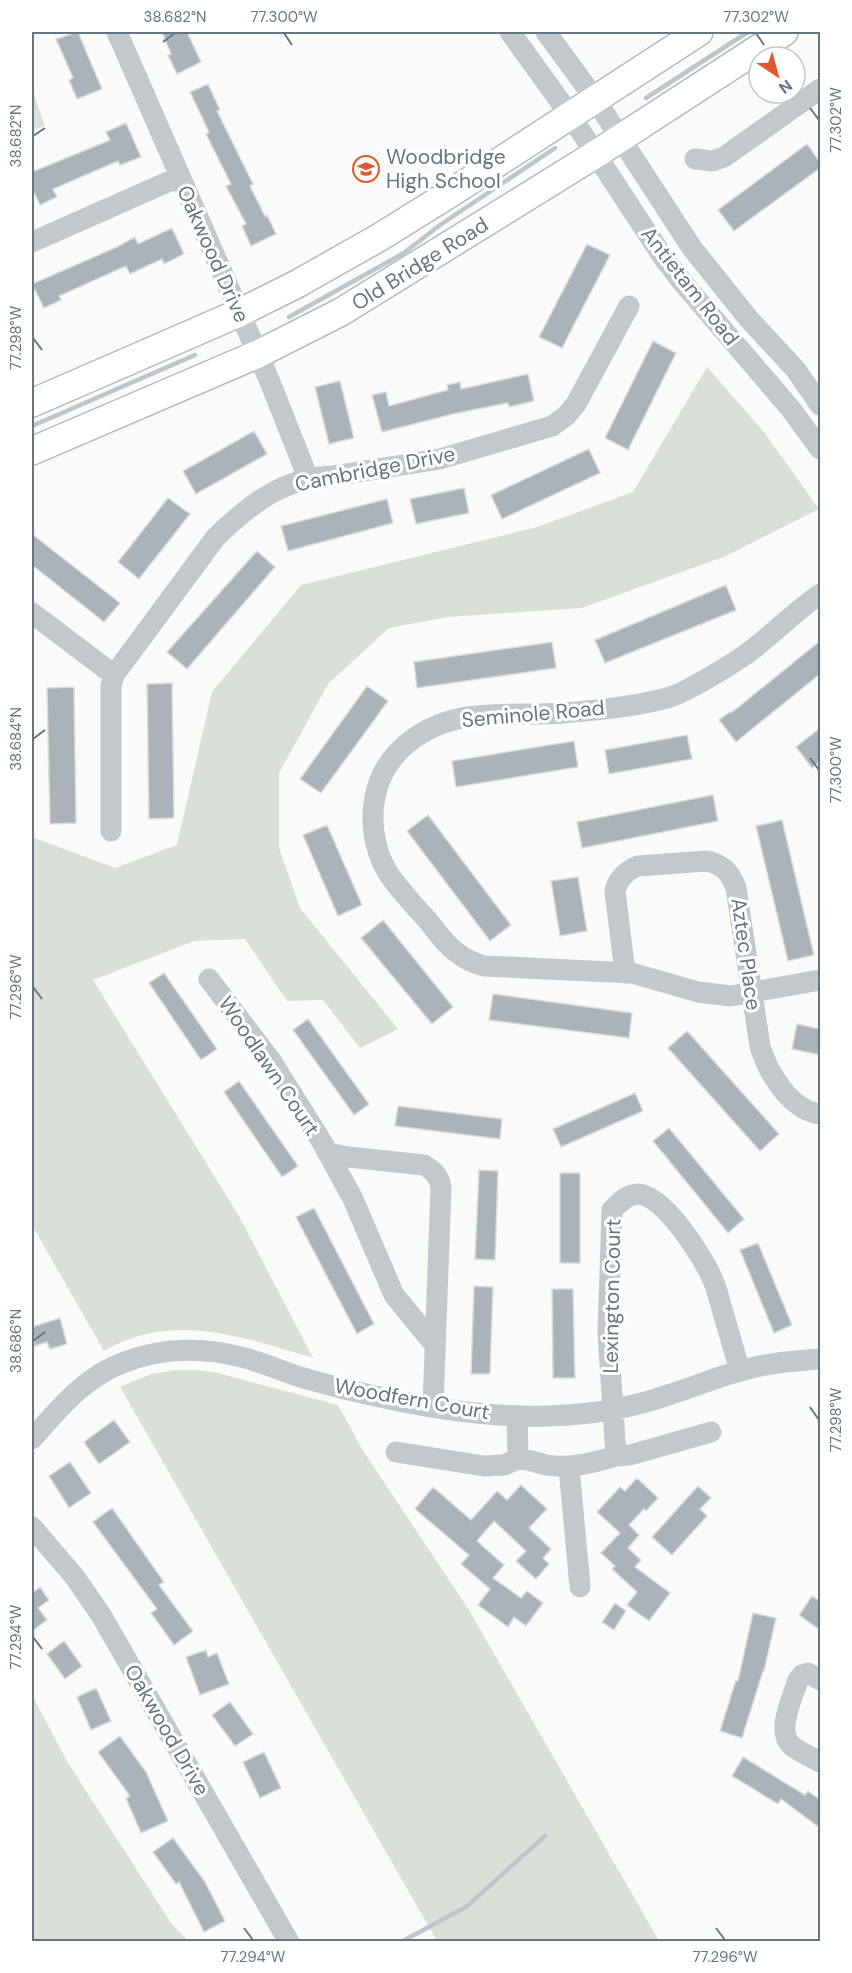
<svg xmlns="http://www.w3.org/2000/svg" width="852" height="1973" viewBox="0 0 852 1973" font-family="'DM Sans',sans-serif">
  <rect width="100%" height="100%" fill="#fafaf8"/>
  <path fill="#dadfd7" d="M32,89L45,126L32,130Z
    M707,367L764,432L819,509L726,556L582,608L448,617L389,628L328,684L279,773V848L300,908L398,1029L360,1048L323,1000L287,1001L245,939L194,941L93,980L239,1216L313,1358C244,1338 173,1310 104,1351L32,1225V837L115,868L177,845L212,692L301,585L537,527L633,492Z
    M175,1370H195L214,1372L338,1405L362,1449L469,1610L659,1941H437L120,1387L151,1374Z
    M32,1695L68,1763L171,1923L188,1941H32Z"/>
  <g fill="none" stroke-linecap="round" stroke-linejoin="round">
    <path stroke="#bbc7cb" stroke-width="4.5" d="M646,98L748,32
      M289,317L404,253L440,225L555,148
      M32,426L195,355
      M401,1942L466,1907L545,1836"/>
  </g>
  <path fill="#aab3b9" stroke="#dcdcda" stroke-width="1.5" d="M78,32L102,89L77,99L69,80L73,78L56,39Z
    M162,32H187L201,62L177,74L168,55L171,54Z
    M208,84L220,110L217,111L253,184L250,186L265,216L267,215L276,234L251,246L242,226L246,224L226,186L231,184L206,134L209,132L190,92Z
    M126,123L141,157L120,165L118,161L53,189L57,197L40,205L32,188V172L110,140L106,132Z
    M807,144L820,162V168L734,231L718,210Z
    M172,228L184,254L164,264L162,259L130,274L126,266L59,296L61,300L44,308L32,284L117,247L135,237L138,244Z
    M587,244L610,255L562,348L539,337Z
    M653,341L676,353L628,450L605,438Z
    M528,374L534,401L509,407L508,403L453,414L382,432L372,395L386,392L389,406L448,390L447,385L460,382L461,389Z
    M340,381L354,438L329,444L315,387Z
    M254,431L267,454L196,494L183,471Z
    M589,449L600,473L502,519L491,495Z
    M464,488L469,513L416,524L410,499Z
    M168,498L190,514L139,579L118,562Z
    M387,499L393,523L288,551L281,526Z
    M32,534L120,603L104,622L32,565Z
    M257,551L275,567L187,669L167,652Z
    M726,585L736,610L605,663L595,640Z
    M820,641V674L736,742L719,720L730,712L731,713Z
    M552,642L556,668L417,688L414,662Z
    M172,683L174,818L149,819L147,684Z
    M367,686L388,701L321,793L300,779Z
    M74,687L76,823L50,824L47,688Z
    M820,728V761L812,768L796,747Z
    M687,735L692,759L609,774L605,750Z
    M574,741L578,767L456,787L452,761Z
    M713,795L718,821L582,848L577,822Z
    M428,815L511,925L490,941L407,831Z
    M782,820L814,955L788,961L756,826Z
    M327,825L362,905L338,916L303,835Z
    M578,877L587,931L560,936L551,881Z
    M383,920L453,1007L432,1024L361,938Z
    M164,973L217,1049L201,1060L149,983Z
    M493,994L632,1013L629,1038L489,1020Z
    M308,1019L369,1104L354,1115L293,1030Z
    M797,1024L820,1029V1055L792,1049Z
    M687,1031L779,1134L760,1151L668,1048Z
    M239,1081L298,1166L282,1177L224,1092Z
    M635,1093L643,1111L561,1147L553,1129Z
    M398,1106L502,1119L500,1139L395,1126Z
    M669,1128L744,1219L728,1233L653,1141Z
    M479,1170L498,1171L495,1260L475,1259Z
    M560,1173H580V1263H560Z
    M314,1208L374,1324L357,1334L296,1217Z
    M758,1243L792,1325L774,1333L740,1250Z
    M474,1286L493,1287L490,1374H471Z
    M552,1289H573L575,1378H553Z
    M60,1318L67,1344L50,1349L47,1342L35,1346L32,1327Z
    M114,1420L130,1442L99,1464L84,1442Z
    M70,1462L91,1493L69,1508L49,1476Z
    M637,1478L658,1498L646,1511L644,1509L629,1525L639,1535L628,1548L641,1560L635,1567L670,1593L649,1621L627,1605L637,1592L612,1569L615,1566L601,1553L620,1533L597,1512L620,1487L625,1491Z
    M521,1485L547,1509L529,1528L551,1549L543,1558L549,1564L536,1579L516,1561L526,1551L494,1521L477,1541L504,1565L493,1578L521,1598L527,1591L543,1603L526,1626L514,1617L508,1627L478,1605L490,1589L461,1564L469,1555L415,1509L433,1487L471,1520L497,1491L507,1500Z
    M698,1486L711,1498L700,1509L707,1516L672,1555L652,1537Z
    M112,1508L164,1582L159,1585L193,1631L174,1645L151,1613L157,1609L93,1522Z
    M40,1587L49,1600L38,1608L47,1620L32,1631V1593Z
    M812,1596L820,1601V1630L799,1615Z
    M615,1603L626,1611L614,1630L602,1622Z
    M753,1613L776,1618L764,1671H763L742,1738L720,1731L736,1680L738,1681Z
    M64,1641L82,1666L65,1679L47,1654Z
    M206,1650L208,1657L217,1653L229,1684L200,1695L186,1657Z
    M96,1688L111,1721L91,1730L77,1697Z
    M230,1702L253,1734L235,1746L212,1715Z
    M120,1736L146,1772L168,1821L141,1833L126,1798L130,1796L98,1752Z
    M264,1752L281,1788L260,1798L243,1762Z
    M743,1757L805,1795L808,1791L820,1800V1828L781,1799L778,1804L732,1776Z
    M173,1838L205,1882L225,1921L204,1932L179,1882L176,1884L153,1852Z"/>
  <g fill="none" stroke-linecap="round" stroke-linejoin="round">
    <defs>
      <path id="major" d="M32,403L239,313L297,284L380,237L454,191L699,32
        M32,451L258,354L341,312L596,154L784,32"/>
    </defs>
    <use href="#major" stroke="#b5babe" stroke-width="30"/>
    <path stroke="#c3c8cc" stroke-width="21" d="M117,32L270,382L308,478
      M510,32L570,115L663,257L683,283L790,408L820,449
      M546,32L595,99L692,248L748,318L796,370L820,405
      M695,159L713,161L724,157L820,89
      M32,242L179,177
      M820,594C797,610 776,631 753,649C738,661 720,671 703,681C692,687 679,695 667,698C633,707 597,710 563,713C534,715 505,713 476,716C432,720 389,746 377,789C369,817 373,848 388,873C399,890 415,906 429,922C437,932 445,944 456,952C464,959 474,963 484,966L632,973L698,992L731,996L820,980
      M32,613L114,675
      M111,831V686L114,675L216,537C250,504 285,477 333,476L440,459L552,426L566,416L576,404L629,306
      M625,973L615,891C618,878 626,871 638,866L707,861C723,865 730,872 736,888L760,1046C768,1073 790,1110 820,1114
      M209,979L272,1062L322,1142L353,1199L394,1295L435,1345
      M328,1153L348,1157L424,1165C434,1171 439,1176 441,1187L433,1407
      M517,1416L518,1459C528,1459 537,1463 546,1465C570,1469 593,1463 616,1456L608,1333L612,1210C619,1203 627,1194 638,1194C664,1195 703,1257 712,1278C717,1288 719,1299 722,1309C728,1329 734,1350 740,1371
      M32,1439C59,1409 85,1376 125,1362C163,1347 206,1347 245,1358C263,1363 280,1370 297,1376C321,1383 346,1390 371,1395C428,1408 488,1418 547,1416C589,1415 632,1408 671,1394C694,1387 717,1377 740,1371C766,1363 793,1361 820,1359
      M396,1452L484,1466L504,1465L518,1459
      M616,1456L630,1455L711,1432
      M569,1467L580,1587
      M32,1527L74,1576L101,1615L289,1942
      M820,1680L808,1673L802,1675L798,1680C793,1697 775,1732 792,1746C800,1752 811,1757 820,1762"/>
    <use href="#major" stroke="#fff" stroke-width="27"/>
  </g>
  <path fill="none" stroke="#657683" stroke-width="2" d="M284,33L292,45M756,33L764,45M163,42L175,33M810,108L819,120M33,136L45,128M33,338L42,350M33,739L45,730M810,758L819,770M33,987L42,999M33,1341L45,1332M810,1407L819,1420M33,1637L42,1649M244,1928L253,1940M716,1928L725,1940"/>
  <defs>
    <symbol id="school-ring" viewBox="-11 -11 22 22"><circle r="9.5" fill="#fff" stroke="#e4572e" stroke-width="1.5"/><path d="M0-5L7-2L0 1L-7-2ZM-4 1L0 2.5L4 1V4Q0 6-4 4Z" fill="#e4572e"/></symbol>
  </defs>
  <g fill-rule="evenodd">
    <use href="#school-ring" x="351" y="154" width="30" height="30"/>
  </g>
  <g text-anchor="middle" stroke-width="6" stroke-linejoin="round" paint-order="stroke">
    <g font-size="21" fill="#657683" stroke="#fff" text-anchor="start">
      <text x="386" y="164">Woodbridge<tspan x="386" dy="24">High School</tspan></text>
    </g>
    <g font-size="21" fill="#657683" stroke="#fff">
      <text transform="translate(213 254) rotate(66)" y="7">Oakwood Drive</text>
      <text transform="translate(420 264) rotate(-32)" y="7">Old Bridge Road</text>
      <text transform="translate(690 286) rotate(52)" y="7">Antietam Road</text>
      <text transform="translate(375 469) rotate(-11)" y="7">Cambridge Drive</text>
      <text transform="translate(533 714) rotate(-5)" y="7">Seminole Road</text>
      <text transform="translate(746 954) rotate(82)" y="7">Aztec Place</text>
      <text transform="translate(269 1066) rotate(56)" y="7">Woodlawn Court</text>
      <text transform="translate(612 1296) rotate(-89)" y="7">Lexington Court</text>
      <text transform="translate(412 1399) rotate(10)" y="7">Woodfern Court</text>
      <text transform="translate(167 1730) rotate(60)" y="7">Oakwood Drive</text>
    </g>
  </g>
  <rect width="852" height="1973" fill="none" stroke="#ffffff" stroke-width="66"/>
  <g transform="translate(777 75) rotate(144)"><circle r="28" fill="#ffffff" stroke="#c1c8cd" stroke-width="1.5"/>
  <path d="M0-4.5L10 22L0 15L-10 22Z" fill="#e4572e"/>
  <text y="-9" font-size="16" font-weight="bold" text-anchor="middle" fill="#657683">N</text>
  </g>
  <rect x="33" y="33" width="786" height="1907" fill="none" stroke="#657683" stroke-width="2"/>
  <g font-size="15" text-anchor="middle" fill="#657683">
    <text x="175" y="22">38.682°N</text>
    <text x="284" y="22">77.300°W</text>
    <text x="756" y="22">77.302°W</text>
    <text transform="translate(836 120) rotate(-90)" y="5">77.302°W</text>
    <text transform="translate(16 136) rotate(-90)" y="5">38.682°N</text>
    <text transform="translate(16 338) rotate(-90)" y="5">77.298°W</text>
    <text transform="translate(16 739) rotate(-90)" y="5">38.684°N</text>
    <text transform="translate(836 770) rotate(-90)" y="5">77.300°W</text>
    <text transform="translate(16 987) rotate(-90)" y="5">77.296°W</text>
    <text transform="translate(16 1341) rotate(-90)" y="5">38.686°N</text>
    <text transform="translate(836 1420) rotate(-90)" y="5">77.298°W</text>
    <text transform="translate(16 1637) rotate(-90)" y="5">77.294°W</text>
    <text x="253" y="1962">77.294°W</text>
    <text x="725" y="1962">77.296°W</text>
  </g>
</svg>
